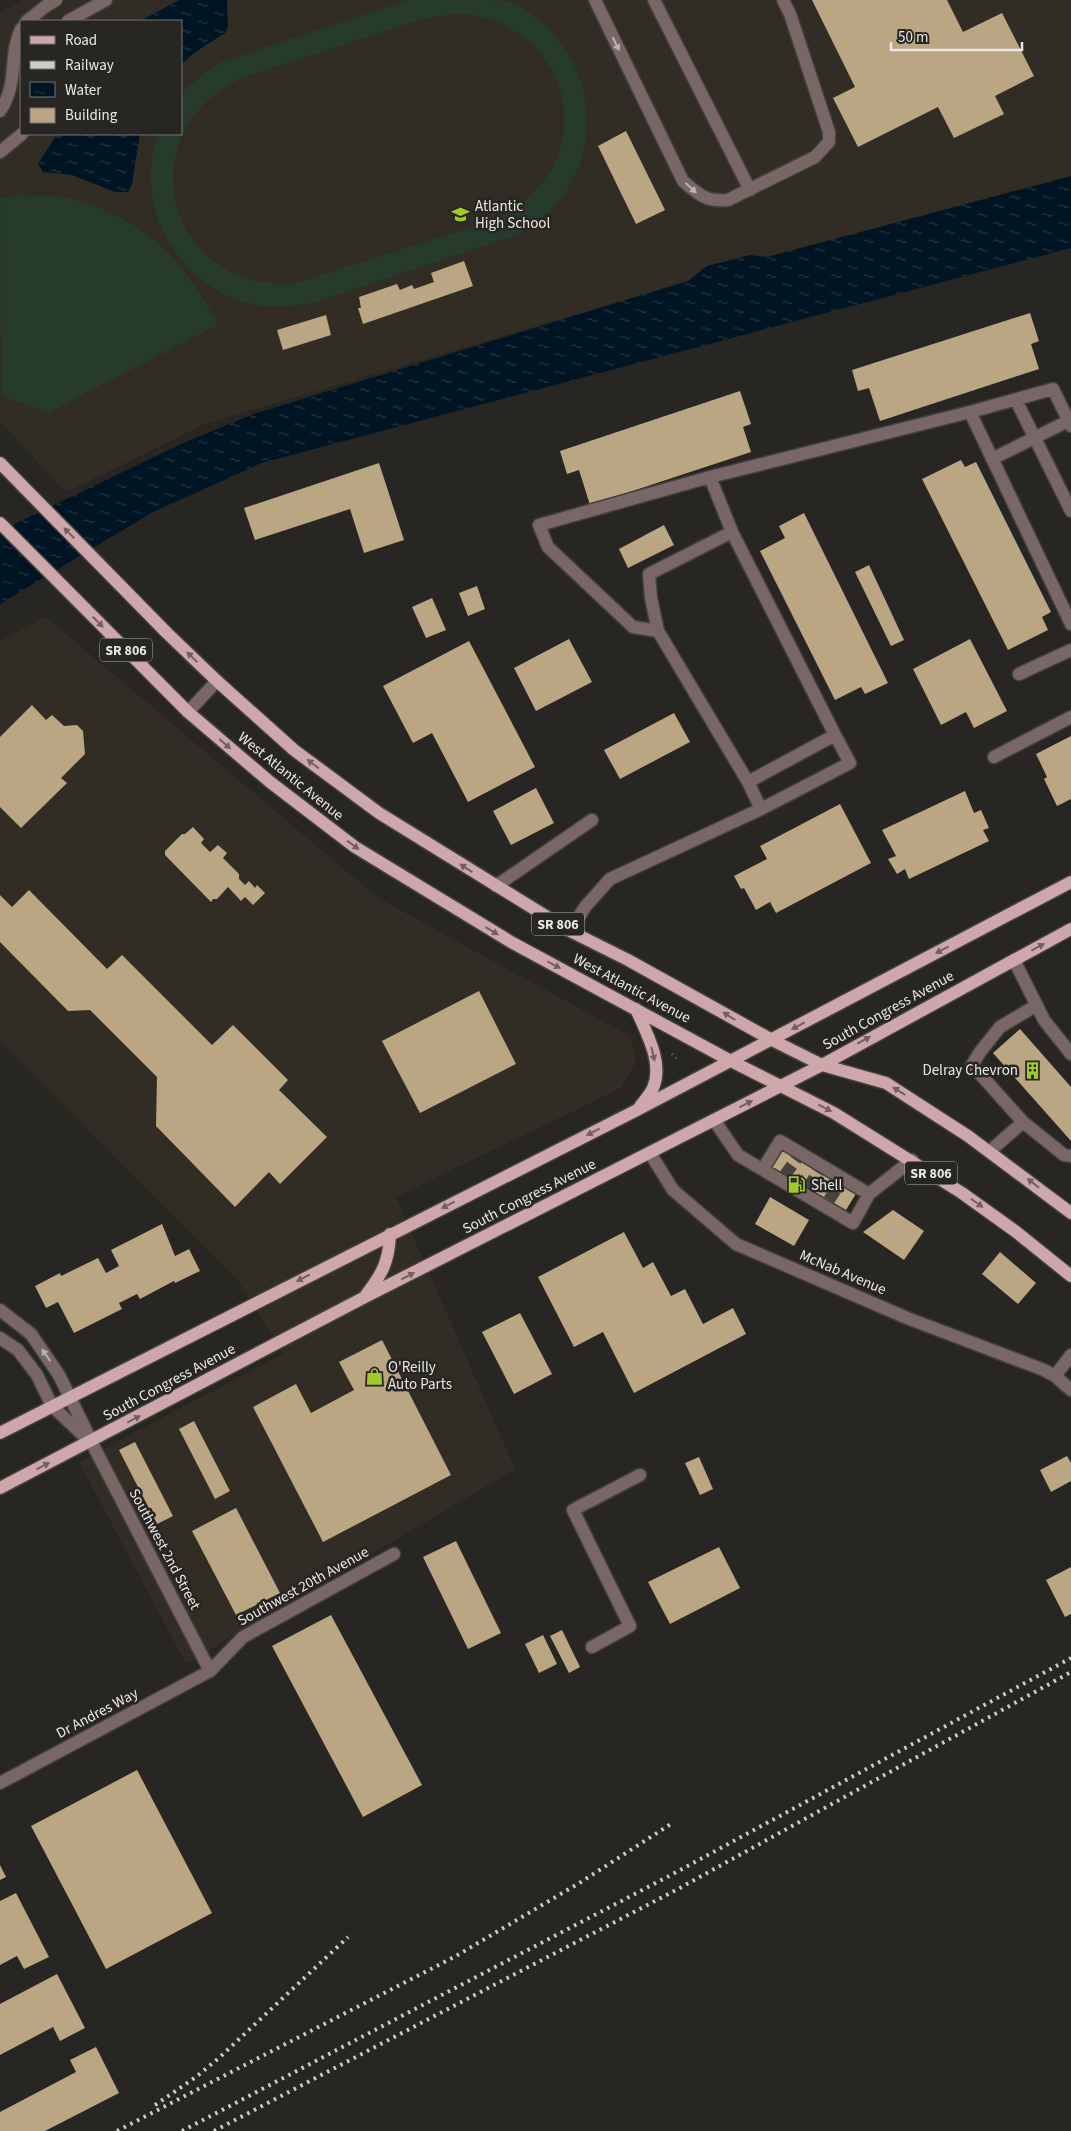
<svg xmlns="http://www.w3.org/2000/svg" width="1071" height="2131" viewBox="0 0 1071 2131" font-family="'Source Sans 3',sans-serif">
  <defs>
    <pattern id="water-ripples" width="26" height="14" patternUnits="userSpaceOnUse" patternTransform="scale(1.25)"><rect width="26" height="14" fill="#001523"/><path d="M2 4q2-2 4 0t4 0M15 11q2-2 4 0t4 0" fill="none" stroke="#253743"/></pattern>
  </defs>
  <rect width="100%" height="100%" fill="#282622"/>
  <path fill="#322d24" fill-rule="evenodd" d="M23,0H1071V176L767,257L750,255L707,266L689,281L205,424L66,492L0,422V12ZM21,21H181V134H21Z
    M46,617L378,898L630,1036L636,1062L621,1088L396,1197L515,1469L186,1664L79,1462L283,1354L238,1280L0,1041V641Z"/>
  <path fill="#273b2d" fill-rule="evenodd" d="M408,0C433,0 457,0 481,0C489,0 500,0 507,1C526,7 544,22 556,37C594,81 597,148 563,196C551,213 534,224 517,235L319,301C293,307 267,309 240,301C174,279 132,200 159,134H181V94L204,73L221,62ZM458,13C581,23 605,174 491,221L296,283C164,294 124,127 247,76L426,18Z
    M16,195C34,196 56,195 73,199C145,220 184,259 218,325L47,413L1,395L0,199Z"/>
  <path fill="url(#water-ripples)" d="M179,0H227L228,26L225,33L194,53L181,65V21H140Z
    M57,134H140L132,184L128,192H115L72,175L43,172L38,164Z
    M1071,176V248L262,463L153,512L0,604V531L181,444L253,414L688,281L707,266L750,255L767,257Z"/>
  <path fill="#bba684" d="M812,0H947L963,32L1002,13L1034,76L995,96L1004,114L954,138L938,107L858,147L833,98L855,87Z
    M626,131L665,210L636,224L598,146Z
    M464,261L473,286L363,324L358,308H361L359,297L397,284L400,290L412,285L414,289L434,282L431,273Z
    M1030,313L1039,341L1031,344L1039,369L880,421L869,388L858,391L852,370Z
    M326,315L331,335L283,350L277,330Z
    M740,391L751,424L743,427L751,452L590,505L579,470L567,474L560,451Z
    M961,460L965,467L976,462L1051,612L1042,617L1048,630L1008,650L922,479Z
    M379,463L404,540L364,553L350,509L255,540L244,508Z
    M804,513L888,683L865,694L861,687L835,700L760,551L785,538L779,526Z
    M664,525L674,545L628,568L619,549Z
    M869,565L904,640L891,646L855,572Z
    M477,586L485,609L468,616L459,593Z
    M432,598L446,630L426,638L412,607Z
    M569,639L592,682L536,711L514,668Z
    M970,639L1007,711L974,728L966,712L941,725L913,669Z
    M469,641L535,767L468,802L432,733L413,743L383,686Z
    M32,705L46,720L52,715L64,726L77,725L83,731L85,754L61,778L67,783L21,828L0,807V737Z
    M674,713L690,742L620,779L604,750Z
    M1071,736V799L1057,806L1044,779L1047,777L1036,754Z
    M536,788L554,823L511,845L493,811Z
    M965,791L974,813L981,810L989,828L983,830L989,841L909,879L905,869L897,874L888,859L896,856L882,830Z
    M840,804L871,863L776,913L770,902L756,910L744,888L741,889L734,876L767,859L760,846Z
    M193,827L204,839L201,843L210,852L218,845L227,853L223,858L239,874V879L245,885L249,881L255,888L257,885L265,893L253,905L245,897L241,901L228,887L217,899H213L211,902L165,855V851L182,834H185Z
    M29,890L107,969L122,955L212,1045L233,1025L288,1080L279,1090L327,1137L280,1184L269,1172L235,1207L156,1126L157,1077L90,1010L68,1011L0,942V895L12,907Z
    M479,991L516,1064L420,1113L382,1041Z
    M1020,1029L1071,1087V1141L993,1053Z
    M779,1148L857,1192L846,1210L769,1166Z
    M770,1197L809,1220L794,1246L755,1224Z
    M893,1210L924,1231L904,1260L863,1232Z
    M162,1224L175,1256L189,1249L200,1271L175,1283L174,1281L140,1299L137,1294L119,1303L122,1309L74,1333L58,1302L46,1308L35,1286L60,1273L61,1276L98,1258L106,1273L119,1266L111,1250Z
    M624,1232L643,1268L653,1262L671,1296L685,1289L703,1324L733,1308L746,1334L634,1393L603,1332L574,1347L538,1277Z
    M1000,1252L1036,1283L1018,1304L982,1274Z
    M520,1313L552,1374L514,1394L482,1332Z
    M382,1340L451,1475L323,1542L253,1407L296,1384L311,1413L354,1390L339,1362Z
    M194,1421L230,1491L215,1499L179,1429Z
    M135,1442L173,1516L157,1524L119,1450Z
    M1067,1456L1071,1463V1481L1051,1492L1040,1470Z
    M699,1457L713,1489L700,1495L685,1463Z
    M236,1508L280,1593L236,1615L192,1531Z
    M456,1541L501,1633L468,1649L423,1557Z
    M719,1547L740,1588L670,1624L648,1582Z
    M1071,1567V1614L1065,1617L1046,1580Z
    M331,1615L422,1785L363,1817L272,1646Z
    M562,1630L580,1667L569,1673L550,1636Z
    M543,1635L557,1664L539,1673L525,1644Z
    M137,1770L212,1913L106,1969L31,1826Z
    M0,1865L6,1877L0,1880Z
    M16,1893L49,1957L24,1969L17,1956L0,1965V1901Z
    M57,1974L85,2028L60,2041L53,2027L0,2055V2004Z
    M96,2047L119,2093L45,2131H0V2112L76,2072L70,2060Z"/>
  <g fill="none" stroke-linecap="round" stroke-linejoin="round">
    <path stroke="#45433f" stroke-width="12" stroke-dasharray="12 6" stroke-linecap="butt" d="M785,1175L797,1158
      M808,1188L819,1170
      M829,1200L840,1183"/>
    <defs>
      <path id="minor" d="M595,0L683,181C699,195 706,202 728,200L815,157L829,142V132L790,14L783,0
        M654,0L750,190
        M27,21L46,6L56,0
        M68,21L106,0
        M0,111C19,83 8,57 21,29
        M0,152L22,134
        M1016,400L1071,511
        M970,412L1071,624
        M992,459L1068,421
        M732,532L649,574L651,598L658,631L748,782
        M658,631L633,627L548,547L539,525L710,477
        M1019,674L1071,650
        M188,712L217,681
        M994,757L1071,717
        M761,809L850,763L835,735
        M496,886L592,820
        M570,931L585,907L610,879L761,809L748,782L835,735L732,532L710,477L970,412L1053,389L1071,426
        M1014,960L1044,1020L1071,1054
        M1037,1005L1000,1027L980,1052L972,1065L1023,1122L1064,1155L1071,1156
        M714,1120L738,1155L853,1223L869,1194L780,1141L763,1169
        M990,1151L1023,1122
        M650,1153L673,1190L736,1244L907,1318L1044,1370L1055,1376L1071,1390
        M869,1194L912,1160
        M0,1310L31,1334L59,1375L96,1451L210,1671
        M0,1338L18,1350L37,1375L52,1406L85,1437
        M1055,1376L1071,1355
        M592,1647L630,1626L573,1510L640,1475
        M0,1783L210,1671L243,1637L394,1554"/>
      <path id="major" d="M0,463L167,633L217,681L294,750L379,813L570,931L628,960L772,1040L822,1065L886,1083L968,1136L1071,1213
        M0,523L188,712L270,782L355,847L511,942L731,1061L834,1113L962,1193L1015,1231L1071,1276
        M636,1009C646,1032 664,1063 653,1088C650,1095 643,1102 639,1108
        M366,1295C382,1274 389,1262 390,1234
        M0,1433L637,1110L1071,882
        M0,1488L365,1297L822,1065L1071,929"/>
    </defs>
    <use href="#minor" stroke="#43413d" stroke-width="15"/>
    <use href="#major" stroke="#43413d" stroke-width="15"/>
    <path stroke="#696763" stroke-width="3" stroke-dasharray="1 4" stroke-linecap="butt" d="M672,1054L678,1060"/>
    <use href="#minor" stroke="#796767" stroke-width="12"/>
    <use href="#major" stroke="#cda7a9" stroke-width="12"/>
    <path stroke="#ceccc9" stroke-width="4" stroke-dasharray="2.5 5" stroke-linecap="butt" d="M155,2105L196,2077L220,2057L348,1937
      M117,2131L456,1956L581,1882L674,1822
      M182,2131L671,1875L1071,1658
      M214,2131L678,1889L1071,1672"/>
  </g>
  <defs><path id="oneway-solid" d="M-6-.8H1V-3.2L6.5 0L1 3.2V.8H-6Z" transform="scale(1.25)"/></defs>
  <g fill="#bcb4b3">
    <use href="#oneway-solid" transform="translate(616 44) rotate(64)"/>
    <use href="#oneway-solid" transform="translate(691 188) rotate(43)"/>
    <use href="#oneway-solid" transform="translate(46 1355) rotate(-125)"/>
  </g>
  <g fill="#72605f">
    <use href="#oneway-solid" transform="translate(69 533) rotate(-135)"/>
    <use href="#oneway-solid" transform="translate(98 622) rotate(45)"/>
    <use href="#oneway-solid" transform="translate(192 657) rotate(-136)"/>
    <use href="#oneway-solid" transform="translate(225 744) rotate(41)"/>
    <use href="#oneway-solid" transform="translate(313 764) rotate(-143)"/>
    <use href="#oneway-solid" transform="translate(353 845) rotate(36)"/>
    <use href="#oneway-solid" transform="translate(466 868) rotate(-147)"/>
    <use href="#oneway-solid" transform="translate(492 931) rotate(31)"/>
    <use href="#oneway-solid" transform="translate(1038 947) rotate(-28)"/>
    <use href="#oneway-solid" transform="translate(942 950) rotate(152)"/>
    <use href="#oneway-solid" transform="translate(554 965) rotate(28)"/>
    <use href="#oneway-solid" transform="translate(729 1016) rotate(-148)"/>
    <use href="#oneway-solid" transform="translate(798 1026) rotate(152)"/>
    <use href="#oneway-solid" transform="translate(864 1040) rotate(-29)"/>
    <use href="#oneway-solid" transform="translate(653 1054) rotate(77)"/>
    <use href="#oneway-solid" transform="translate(899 1091) rotate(-148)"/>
    <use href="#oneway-solid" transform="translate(746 1104) rotate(-27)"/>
    <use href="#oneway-solid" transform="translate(825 1108) rotate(27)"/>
    <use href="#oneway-solid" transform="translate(593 1132) rotate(153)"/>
    <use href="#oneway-solid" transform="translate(1033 1183) rotate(-142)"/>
    <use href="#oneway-solid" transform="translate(977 1203) rotate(35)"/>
    <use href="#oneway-solid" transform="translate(448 1205) rotate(153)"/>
    <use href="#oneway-solid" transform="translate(408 1276) rotate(-27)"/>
    <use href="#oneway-solid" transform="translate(303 1278) rotate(153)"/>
    <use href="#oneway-solid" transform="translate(134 1419) rotate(-28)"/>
    <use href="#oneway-solid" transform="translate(43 1466) rotate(-27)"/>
  </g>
  <defs>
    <symbol id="school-bare" viewBox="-9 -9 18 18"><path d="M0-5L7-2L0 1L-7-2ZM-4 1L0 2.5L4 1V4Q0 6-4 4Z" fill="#a1c929" stroke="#282622" stroke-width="2.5" paint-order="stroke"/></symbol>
    <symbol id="building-bare" viewBox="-9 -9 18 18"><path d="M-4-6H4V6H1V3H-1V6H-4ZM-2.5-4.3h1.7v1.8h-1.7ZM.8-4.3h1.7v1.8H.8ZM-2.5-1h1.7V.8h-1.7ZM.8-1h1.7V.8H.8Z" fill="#a1c929" stroke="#282622" stroke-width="2.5" paint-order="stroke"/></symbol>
    <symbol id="fuel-bare" viewBox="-9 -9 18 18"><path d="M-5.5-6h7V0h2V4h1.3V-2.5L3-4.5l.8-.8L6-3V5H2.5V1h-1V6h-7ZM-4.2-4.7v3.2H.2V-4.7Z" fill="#a1c929" stroke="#282622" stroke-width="2.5" paint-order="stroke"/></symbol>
    <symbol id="shop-bare" viewBox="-9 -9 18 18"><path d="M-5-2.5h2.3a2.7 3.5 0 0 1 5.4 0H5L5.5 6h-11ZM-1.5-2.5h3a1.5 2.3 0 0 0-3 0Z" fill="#a1c929" stroke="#282622" stroke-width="2.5" paint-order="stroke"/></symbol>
  </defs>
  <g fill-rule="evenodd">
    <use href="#school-bare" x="448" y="202" width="25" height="25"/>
    <use href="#building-bare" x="1020" y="1058" width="25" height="25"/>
    <use href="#fuel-bare" x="784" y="1172" width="25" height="25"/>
    <use href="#shop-bare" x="362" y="1364" width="25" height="25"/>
  </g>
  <g text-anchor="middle" stroke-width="5" stroke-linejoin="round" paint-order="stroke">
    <g fill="#282622" stroke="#afaeaa" stroke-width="1">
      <rect x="100" y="638.5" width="52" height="23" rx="4"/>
      <rect x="532" y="912.5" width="52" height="23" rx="4"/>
      <rect x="905" y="1161.5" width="52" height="23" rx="4"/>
    </g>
    <g font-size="14" font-weight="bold" fill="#e9e8e5">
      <text x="126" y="655">SR 806</text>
      <text x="558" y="929">SR 806</text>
      <text x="931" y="1178">SR 806</text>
    </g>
    <g font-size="15" fill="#e9e8e5" stroke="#282622" text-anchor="start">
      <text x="475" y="211">Atlantic<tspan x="475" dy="17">High School</tspan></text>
      <text x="1018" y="1075" text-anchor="end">Delray Chevron</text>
      <text x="811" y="1190">Shell</text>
      <text x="388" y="1372">O'Reilly<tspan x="388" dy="17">Auto Parts</tspan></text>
    </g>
    <g font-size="15" fill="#e9e8e5" stroke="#282622">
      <text transform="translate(291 776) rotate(39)" y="5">West Atlantic Avenue</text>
      <text transform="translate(632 988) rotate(28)" y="5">West Atlantic Avenue</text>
      <text transform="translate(888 1010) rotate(-29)" y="5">South Congress Avenue</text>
      <text transform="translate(529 1196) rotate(-27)" y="5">South Congress Avenue</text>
      <text transform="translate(843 1272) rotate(23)" y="5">McNab Avenue</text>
      <text transform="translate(169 1382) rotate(-28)" y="5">South Congress Avenue</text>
      <text transform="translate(165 1549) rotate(62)" y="5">Southwest 2nd Street</text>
      <text transform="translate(303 1586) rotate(-29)" y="5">Southwest 20th Avenue</text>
      <text transform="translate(97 1713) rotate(-28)" y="5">Dr Andres Way</text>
    </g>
  </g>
  <rect x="20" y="20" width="162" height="115" fill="#282622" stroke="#757470"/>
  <rect x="30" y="36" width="25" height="8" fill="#cda7a9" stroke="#757470"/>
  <text x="65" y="45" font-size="15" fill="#e9e8e5">Road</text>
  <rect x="30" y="61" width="25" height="8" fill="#ceccc9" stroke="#757470"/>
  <text x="65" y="70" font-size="15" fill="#e9e8e5">Railway</text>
  <rect x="30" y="82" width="25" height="15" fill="url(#water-ripples)" stroke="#757470"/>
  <text x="65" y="95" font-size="15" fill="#e9e8e5">Water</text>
  <rect x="30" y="108" width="25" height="15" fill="#bba684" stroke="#757470"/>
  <text x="65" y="120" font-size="15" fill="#e9e8e5">Building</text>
  <path d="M891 42v8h131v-8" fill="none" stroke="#e9e8e5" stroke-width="2.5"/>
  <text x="898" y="42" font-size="15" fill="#e9e8e5" stroke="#282622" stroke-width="4" paint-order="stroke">50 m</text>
</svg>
